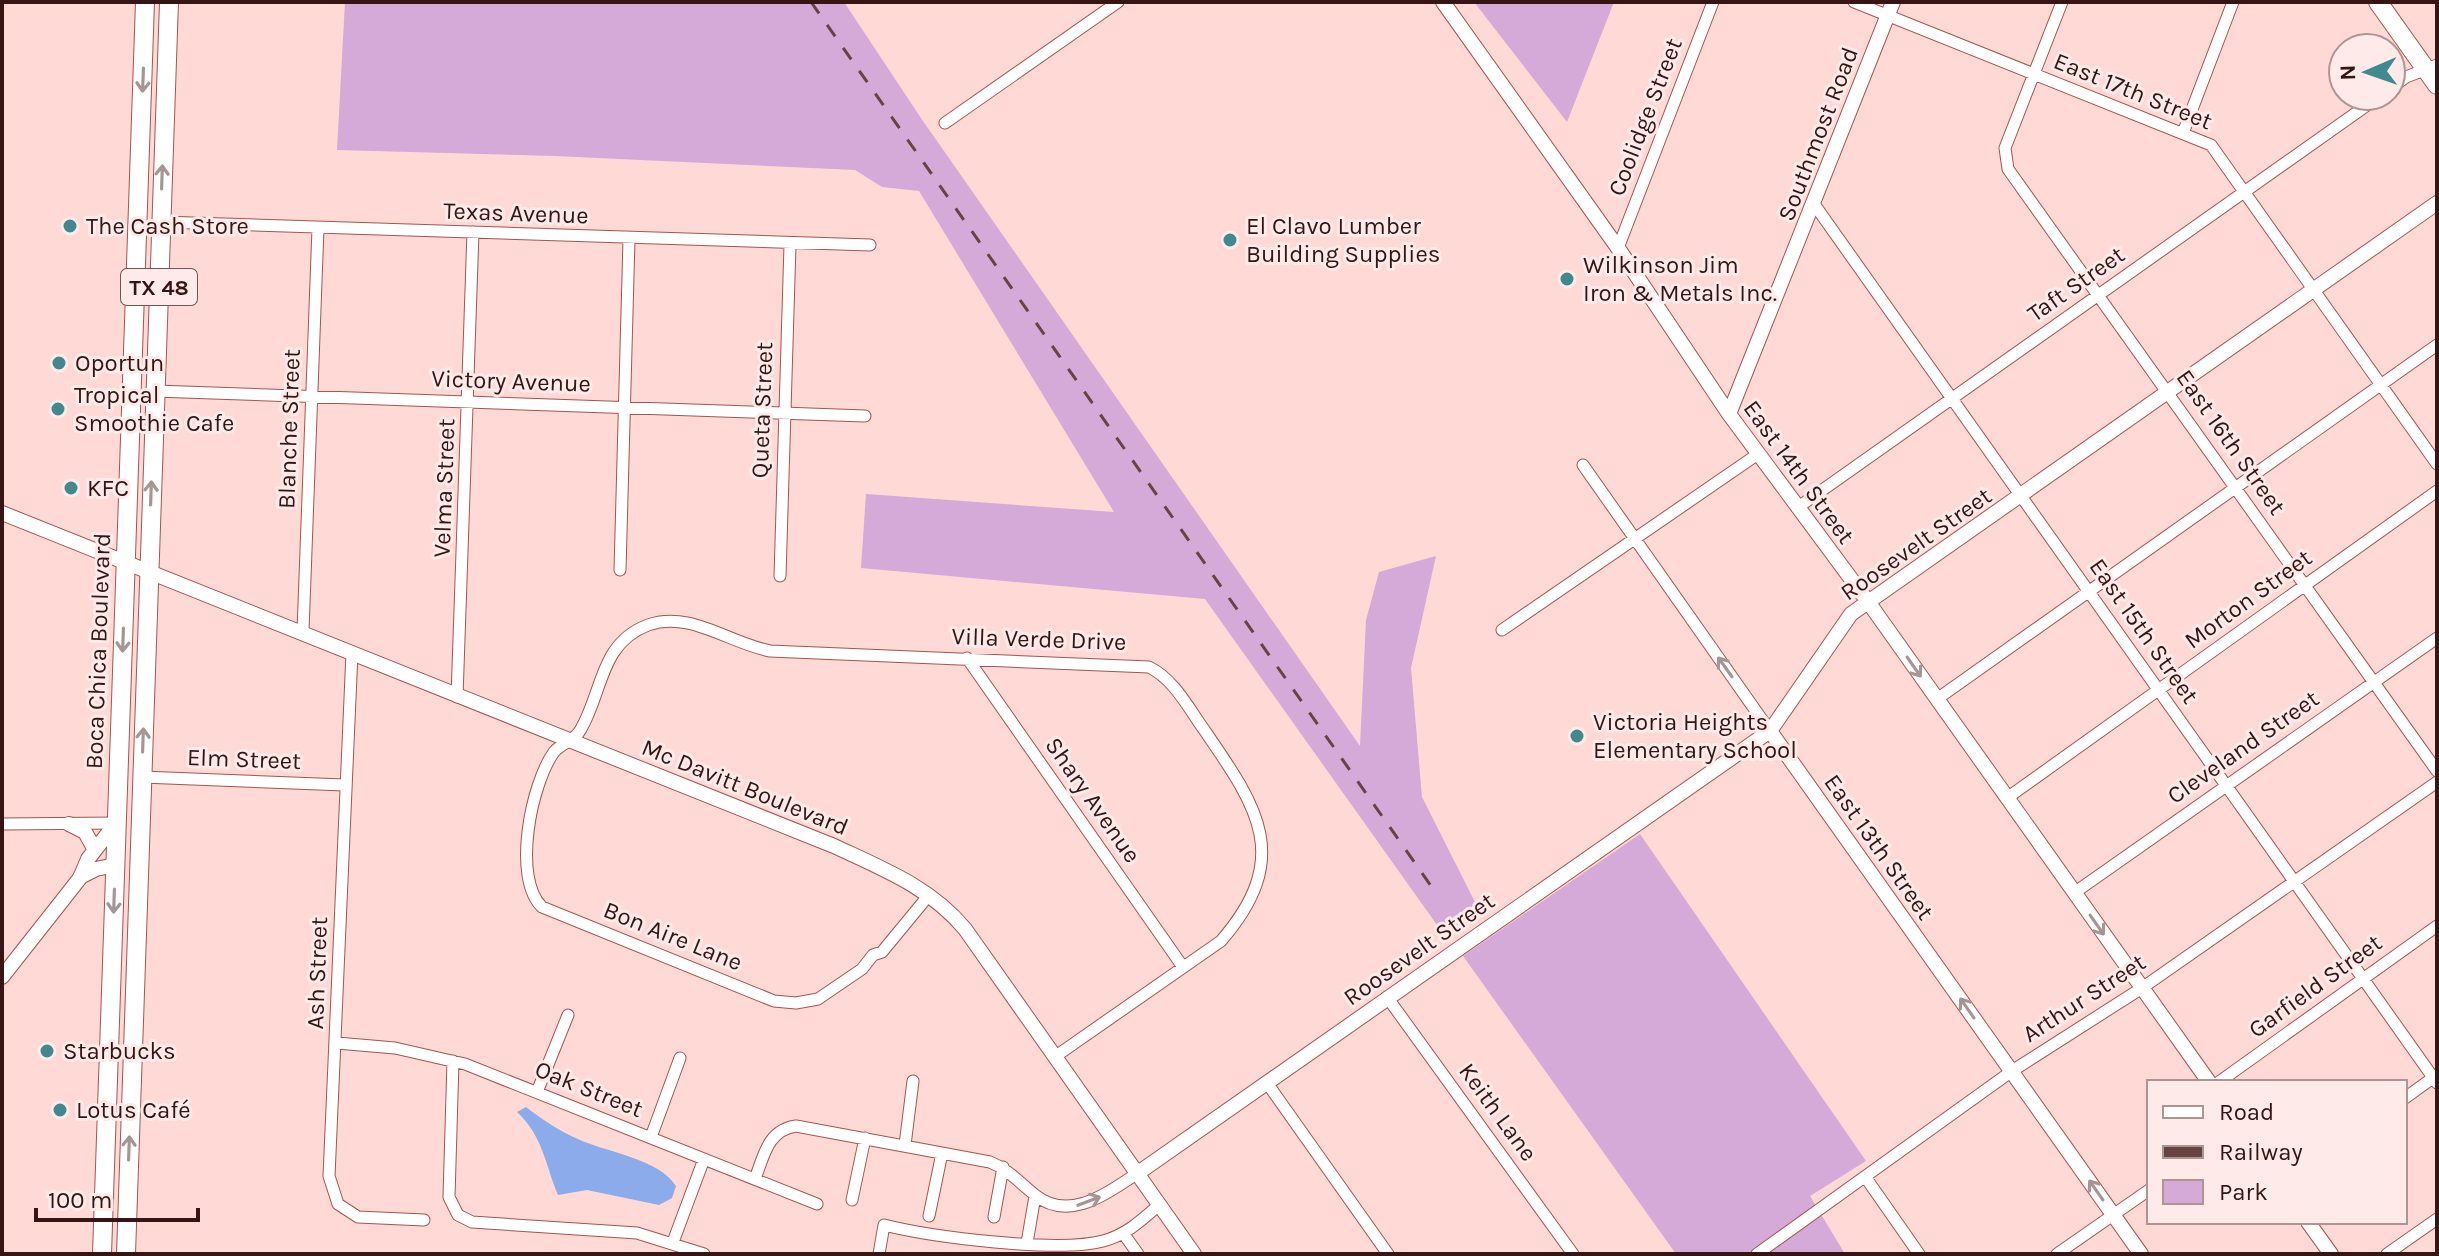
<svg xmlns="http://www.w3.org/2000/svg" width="2439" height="1256" viewBox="0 0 2439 1256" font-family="Karla,sans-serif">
  <rect width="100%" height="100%" fill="#ffd9d6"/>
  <path fill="#d5aad9" d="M345,2H844L923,121L1360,746L1366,620L1379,572L1436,556L1411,668L1422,797L1480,912L1447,939L1205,599L861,568L866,494L1114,512L919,191L882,187L855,170L555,156L337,150Z
    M1474,2H1614L1567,122Z
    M1640,834L1866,1161L1810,1196L1845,1254H1676L1463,956Z"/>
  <path fill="#8babea" d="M526,1107C541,1119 561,1132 580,1140C607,1152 659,1159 676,1186L672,1198L659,1205L587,1190L558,1195C545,1164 543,1136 517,1112Z"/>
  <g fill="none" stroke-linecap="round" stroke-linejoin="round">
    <defs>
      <path id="minor" d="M1854,2L2211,145L2437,464
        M2062,2L2005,148L2008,169L2437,771
        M2391,88L2406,77L2437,65
        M945,123L1118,2
        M2183,133L2233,2
        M1814,204L2437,1083
        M161,222L870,245
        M1618,248L1713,2
        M155,391L865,416
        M1583,465L1770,731
        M1797,508L2380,96
        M620,570L629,239
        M780,576L790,245
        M1502,630L1758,454
        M303,631L318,228
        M352,653L329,1176L338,1204L358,1217L424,1220
        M967,658L1183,967
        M457,697L473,232
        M1937,699L2437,345
        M142,777L344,785
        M2007,798L2437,491
        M2,824L116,823
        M2074,893L2437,638
        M929,895L882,952L873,955L862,969L818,999L796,1003L774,1001L542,907C512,878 531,784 554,752C561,743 575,741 581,729C603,691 600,643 648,625C689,610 729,643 770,651L1149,667C1174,679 1189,709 1205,731C1258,808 1293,858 1221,941L1056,1056
        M1387,997L1573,1254
        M337,1043L395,1048L465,1064L817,1204
        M453,1061L449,1197L458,1215L472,1222L637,1233L704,1254
        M2219,1082L2437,926
        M1267,1083L1388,1254
        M537,1092L568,1015
        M2405,1098L2437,1075
        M651,1137L680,1058
        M905,1145L913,1081
        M1866,1178L1919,1254
        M755,1179C764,1155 768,1130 796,1126L990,1162C1008,1169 1020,1183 1035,1195C1070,1223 1108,1192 1138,1173
        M852,1200L865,1138
        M929,1216L942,1153
        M994,1217L1003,1167
        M1123,1233L1138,1254
        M673,1242L704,1159
        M1027,1243L1035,1196
        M879,1254L884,1225C932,1237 1058,1253 1103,1241C1126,1235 1142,1220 1159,1205
        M1757,1254L2012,1071L2142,988L2437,782
        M2057,1254L2149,1190
        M2387,1254L2437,1219"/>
      <path id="tertiary" d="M1443,2L1618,248L1729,414L1869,603L2209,1082
        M1729,414L1893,2
        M2,513L834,846C883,869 930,887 965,929L1194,1254
        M1770,731L2141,1254
        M69,824L85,832L95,850
        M80,877L96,869L115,865
        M2,977L80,878L88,859L116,823
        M1138,1173L1770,731L1851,614L2437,203
        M2308,1222L2331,1254"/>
      <path id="primary" d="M2378,2L2437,85
        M102,1254L145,2
        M126,1254L169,2"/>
    </defs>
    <use href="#minor" stroke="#a45451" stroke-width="13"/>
    <use href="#tertiary" stroke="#a45451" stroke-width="16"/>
    <use href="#primary" stroke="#a45451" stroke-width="20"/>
    <use href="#minor" stroke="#fff" stroke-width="11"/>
    <use href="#tertiary" stroke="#fff" stroke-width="14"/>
    <use href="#primary" stroke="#fff" stroke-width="18"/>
    <path stroke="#664442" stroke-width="3" stroke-dasharray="14 14" stroke-linecap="butt" d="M811,2L1436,893"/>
  </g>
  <defs><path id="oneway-shaft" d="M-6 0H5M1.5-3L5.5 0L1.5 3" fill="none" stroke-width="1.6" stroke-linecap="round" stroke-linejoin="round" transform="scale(2)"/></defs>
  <g stroke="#a59695">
    <use href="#oneway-shaft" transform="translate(143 80) rotate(92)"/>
    <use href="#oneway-shaft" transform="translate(162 177) rotate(-88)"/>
    <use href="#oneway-shaft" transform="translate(151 493) rotate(-88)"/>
    <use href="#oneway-shaft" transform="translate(123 640) rotate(92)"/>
    <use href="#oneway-shaft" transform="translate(1725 667) rotate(-126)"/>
    <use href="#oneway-shaft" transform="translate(1914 667) rotate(55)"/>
    <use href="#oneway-shaft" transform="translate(143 740) rotate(-88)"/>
    <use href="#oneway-shaft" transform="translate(114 901) rotate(92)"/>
    <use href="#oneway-shaft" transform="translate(2097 925) rotate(55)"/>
    <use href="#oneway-shaft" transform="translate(1967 1008) rotate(-125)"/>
    <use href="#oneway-shaft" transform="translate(129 1148) rotate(-88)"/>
    <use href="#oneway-shaft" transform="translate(2096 1190) rotate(-125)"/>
    <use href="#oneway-shaft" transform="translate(1089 1201) rotate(-21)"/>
  </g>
  <g fill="#41898f" stroke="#feebe9" stroke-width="3">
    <circle cx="70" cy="226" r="8"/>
    <circle cx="1230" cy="240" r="8"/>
    <circle cx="1567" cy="279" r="8"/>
    <circle cx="59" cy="363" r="8"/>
    <circle cx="58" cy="409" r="8"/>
    <circle cx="71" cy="488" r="8"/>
    <circle cx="1577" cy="736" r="8"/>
    <circle cx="47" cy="1051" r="8"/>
    <circle cx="60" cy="1110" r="8"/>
  </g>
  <g text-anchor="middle" stroke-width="6" stroke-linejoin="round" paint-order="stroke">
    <rect fill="#feebe9" stroke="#725554" stroke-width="2" x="121" y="269" width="76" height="36" rx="6"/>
    <g font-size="22" font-weight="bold" fill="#361514">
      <text x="159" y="295">TX 48</text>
    </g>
    <g font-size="24" fill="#361514" stroke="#feebe9">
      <text transform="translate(2133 91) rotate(22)" y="8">East 17th Street</text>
      <text transform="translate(1645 117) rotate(-69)" y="8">Coolidge Street</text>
      <text transform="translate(1818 134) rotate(-69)" y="8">Southmost Road</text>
      <text transform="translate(516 213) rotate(2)" y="8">Texas Avenue</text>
      <text transform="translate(2076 284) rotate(-35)" y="8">Taft Street</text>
      <text transform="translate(511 381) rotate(2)" y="8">Victory Avenue</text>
      <text transform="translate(762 410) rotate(-88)" y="8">Queta Street</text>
      <text transform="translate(289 429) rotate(-88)" y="8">Blanche Street</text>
      <text transform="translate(2231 442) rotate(55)" y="8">East 16th Street</text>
      <text transform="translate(1799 472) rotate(54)" y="8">East 14th Street</text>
      <text transform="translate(444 488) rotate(-88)" y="8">Velma Street</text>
      <text transform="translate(1916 544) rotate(-35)" y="8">Roosevelt Street</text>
      <text transform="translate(2248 599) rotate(-36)" y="8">Morton Street</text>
      <text transform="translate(2144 631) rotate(55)" y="8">East 15th Street</text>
      <text transform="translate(1039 639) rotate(2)" y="8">Villa Verde Drive</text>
      <text transform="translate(98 651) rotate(-88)" y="8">Boca Chica Boulevard</text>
      <text transform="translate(2243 747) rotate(-35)" y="8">Cleveland Street</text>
      <text transform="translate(244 759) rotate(2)" y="8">Elm Street</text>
      <text transform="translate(745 787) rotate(22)" y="8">Mc Davitt Boulevard</text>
      <text transform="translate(1093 800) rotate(55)" y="8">Shary Avenue</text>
      <text transform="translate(1879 847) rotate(55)" y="8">East 13th Street</text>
      <text transform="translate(673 936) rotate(22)" y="8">Bon Aire Lane</text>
      <text transform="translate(1419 949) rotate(-35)" y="8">Roosevelt Street</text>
      <text transform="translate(317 973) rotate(-88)" y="8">Ash Street</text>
      <text transform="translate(2315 986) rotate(-36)" y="8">Garfield Street</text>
      <text transform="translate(2084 998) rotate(-33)" y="8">Arthur Street</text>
      <text transform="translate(589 1089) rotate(22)" y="8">Oak Street</text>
      <text transform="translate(1498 1112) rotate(54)" y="8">Keith Lane</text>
    </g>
    <g font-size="24" fill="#361514" stroke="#feebe9" text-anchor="start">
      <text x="86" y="234">The Cash Store</text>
      <text x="1246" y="234">El Clavo Lumber<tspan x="1246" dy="28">Building Supplies</tspan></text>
      <text x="1583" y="273">Wilkinson Jim<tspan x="1583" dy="28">Iron &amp; Metals Inc.</tspan></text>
      <text x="75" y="371">Oportun</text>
      <text x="74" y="403">Tropical<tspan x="74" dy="28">Smoothie Cafe</tspan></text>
      <text x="87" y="496">KFC</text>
      <text x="1593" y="730">Victoria Heights<tspan x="1593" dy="28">Elementary School</tspan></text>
      <text x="63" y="1059">Starbucks</text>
      <text x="76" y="1118">Lotus Café</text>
    </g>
  </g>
  <rect width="2439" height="1256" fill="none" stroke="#361514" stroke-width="8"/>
  <rect x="2147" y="1080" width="260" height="144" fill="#feebe9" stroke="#ae9594" stroke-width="2"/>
  <rect x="2163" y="1106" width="40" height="12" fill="#ffffff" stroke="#ae9594" stroke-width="2"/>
  <text x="2219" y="1120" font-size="24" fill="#361514">Road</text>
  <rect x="2163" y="1146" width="40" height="12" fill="#664442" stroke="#ae9594" stroke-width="2"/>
  <text x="2219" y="1160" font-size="24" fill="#361514">Railway</text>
  <rect x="2163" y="1180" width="40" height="24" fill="#d5aad9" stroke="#ae9594" stroke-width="2"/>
  <text x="2219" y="1200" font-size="24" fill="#361514">Park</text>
  <g transform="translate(2367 72) rotate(268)"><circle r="38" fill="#feebe9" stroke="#ae9594" stroke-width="2"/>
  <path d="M0-6L14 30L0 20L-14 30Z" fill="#41898f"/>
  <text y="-12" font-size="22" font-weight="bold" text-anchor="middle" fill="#361514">N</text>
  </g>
  <path d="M36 1208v12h162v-12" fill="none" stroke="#361514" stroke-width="4"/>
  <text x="48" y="1208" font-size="24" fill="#361514" stroke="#feebe9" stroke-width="6" paint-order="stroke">100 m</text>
</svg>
